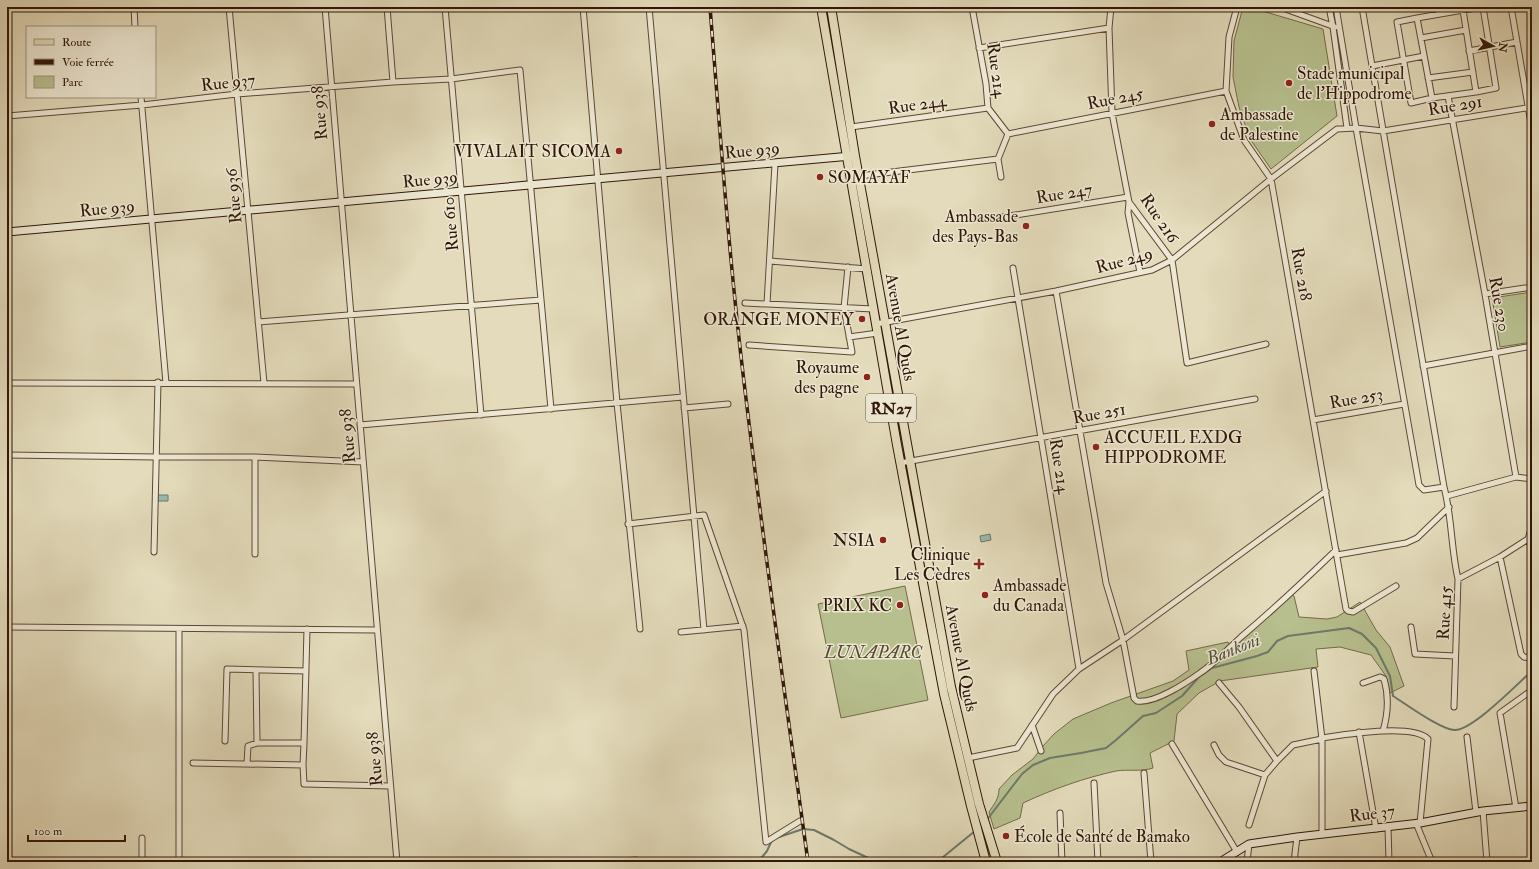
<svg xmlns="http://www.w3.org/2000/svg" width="1539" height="869" viewBox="0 0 1539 869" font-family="'IM FELL Double Pica',serif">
  <rect width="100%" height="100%" fill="#e3dbbb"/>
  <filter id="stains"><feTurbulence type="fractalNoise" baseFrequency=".005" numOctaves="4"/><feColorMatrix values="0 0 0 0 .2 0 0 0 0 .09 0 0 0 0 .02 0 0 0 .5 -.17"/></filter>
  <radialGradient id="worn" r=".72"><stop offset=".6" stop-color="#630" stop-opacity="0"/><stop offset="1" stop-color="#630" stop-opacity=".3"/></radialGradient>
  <path fill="#b7bf8e" stroke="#746a4b" d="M1243,7H1249L1323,29L1337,116L1271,169L1250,139L1239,107L1233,77L1234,41Z
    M1532,292V342L1500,347L1492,298Z
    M905,586L928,700L841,718L818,604Z
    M1292,595L1294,596L1299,617L1327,619L1337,617L1360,602L1376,630L1390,647L1404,686L1390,693L1386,676L1371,655L1340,647L1316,649L1318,667L1220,681L1199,693L1177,714L1174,741L1150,753L1153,768C1142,772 1128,769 1116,771C1084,778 1053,789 1023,803L1020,818L994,829L989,812C994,804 999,799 999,789L1012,775L1033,759L1043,746L1054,734L1073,719L1111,703L1173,681L1189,670L1186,651L1228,642L1230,647Z"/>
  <path fill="#95bbaf" stroke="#6d796c" d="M157,495H168V501H157Z
    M990,534L991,540L981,542L980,536Z"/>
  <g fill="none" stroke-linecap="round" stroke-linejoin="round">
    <path stroke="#6d796c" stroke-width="2" d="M986,821L1022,774L1033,765L1050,758L1081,753L1106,748L1116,740L1143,716L1156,713L1182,696L1199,677L1212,668L1257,656L1268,652L1277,641L1288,636L1349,628L1362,634L1376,648L1390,676L1393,696C1406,704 1441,730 1455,730C1473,730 1517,684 1532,671
      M776,838L803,829L814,830L834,840L849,849L877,862
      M758,862L767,851L772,840
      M937,862L975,831"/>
    <defs>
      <path id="minor" d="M134,7L135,27
        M229,7L264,383
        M325,7L397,862
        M387,7L393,82
        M445,7L481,415
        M583,7L617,403L640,629
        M649,7L704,630
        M972,7L986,84L988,108L1008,134L998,159L1001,177
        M1111,7L1109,28L1112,113L1128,197L1129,202L1172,260L1187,363L1266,344
        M1237,7L1229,37L1226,91L1244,140L1271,179L1346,609L1348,611L1353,612L1396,586
        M1280,7L1335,27
        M1329,7L1333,27L1347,128
        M1336,7L1356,128L1419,485L1424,490L1444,487L1362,7
        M1438,7L1439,14
        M1511,7L1532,129
        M1463,10L1476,92L1432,98L1417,18L1481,7
        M1417,18L1397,22L1411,103L1432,98
        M1421,38L1466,30
        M979,48L1109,28
        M1469,51L1517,42
        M1372,66L1424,56
        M1428,78L1473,72
        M1476,92L1496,88L1483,7
        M1448,96L1485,294L1516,477
        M141,97L166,383
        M7,116L142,105L237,94L393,82L451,79L520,70L551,409
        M851,127L988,108
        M1008,134L1226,91
        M859,176L998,159
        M1129,202L1128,213L1140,272
        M1003,217L1128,197
        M770,261L867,269
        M1013,268L1079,669
        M1056,291L1106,583L1123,640L1134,698L1137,701C1154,704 1186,683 1200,673C1215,663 1228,649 1241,637C1274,609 1305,580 1336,550
        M1485,294L1532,287
        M745,303L874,309
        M767,304L775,164
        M258,322L541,300
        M876,324L1056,291L1152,270L1172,260L1271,179L1337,129L1356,128L1383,131L1532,107
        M849,337L878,333
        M749,345L852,352L844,308L848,267
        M1423,366L1532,346
        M7,383L356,384
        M684,408L728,404
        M1313,420L1404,404
        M360,425L683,397
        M7,455L156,457H255L363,462
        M255,457V554
        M900,463L1255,399
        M1444,487C1452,517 1451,549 1458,579L1454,707
        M1447,496L1516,477L1532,479
        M628,524L704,515L744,630L766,842L800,821
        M1528,539L1532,549
        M154,552L158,382
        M1337,555L1406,543L1417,538L1449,507
        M1500,557L1521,654L1524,657L1529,658L1532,655
        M1458,579L1500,557L1528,539L1532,526
        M7,627L377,630
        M1411,627L1415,654L1455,656
        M681,632L743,626
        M256,670L257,743
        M1314,671L1322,739V834
        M1219,683L1239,707L1277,761
        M1363,683L1380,677L1384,679C1389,696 1388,714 1383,731
        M1032,725L1041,751
        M1359,732L1376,829
        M1467,737L1476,812
        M1321,738C1343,735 1412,723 1428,739L1420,823
        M225,741L227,669L306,671
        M1172,744L1237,852
        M1214,745L1219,755L1226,762L1265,775
        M968,758L1017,748L1053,694L1079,669L1123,640L1326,491
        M193,763L303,765L304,743
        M247,764L248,746L257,743H304L307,629
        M303,765L304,784L390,786
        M1144,773L1151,862
        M1094,783L1098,862
        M1516,808L1500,713L1532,690
        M1483,811L1487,862
        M1060,813L1062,862
        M1416,823L1432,862
        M1249,825L1265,775L1277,761L1293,745L1322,739
        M1388,827L1389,862
        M142,862V838
        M179,862V629
        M611,862L636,860
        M1247,862L1249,844
        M1294,862L1297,837"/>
      <path id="secondary" d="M7,232L851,156
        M1220,862L1249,844L1297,837L1420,823L1483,811L1532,806"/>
      <path id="primary" d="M821,7L897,445L944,694L971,806L986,862
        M831,7L855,156L951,687L979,804L997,862"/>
    </defs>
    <use href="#minor" stroke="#5e4735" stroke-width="7"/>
    <use href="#secondary" stroke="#311608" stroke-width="9"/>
    <use href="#primary" stroke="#311608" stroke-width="10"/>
    <use href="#minor" stroke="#ede8d3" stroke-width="5"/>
    <use href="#secondary" stroke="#ede8d3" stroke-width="7"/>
    <use href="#primary" stroke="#e3dbbb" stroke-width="8"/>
    <defs>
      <path id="rail" d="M710,7C720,132 729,257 744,382C763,542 786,702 808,862"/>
    </defs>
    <use href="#rail" stroke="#311608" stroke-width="3.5"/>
    <use href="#rail" stroke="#ede8d3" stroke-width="2" stroke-dasharray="6" stroke-linecap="butt"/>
  </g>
  <g fill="#8f2418" stroke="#ede8d3" stroke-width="1.5">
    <circle cx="1289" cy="83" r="4"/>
    <circle cx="1212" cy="124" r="4"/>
    <circle cx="619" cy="151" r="4"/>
    <circle cx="820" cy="177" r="4"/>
    <circle cx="1026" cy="226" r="4"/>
    <circle cx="862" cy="319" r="4"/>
    <circle cx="867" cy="377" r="4"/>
    <circle cx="1096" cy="447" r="4"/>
    <circle cx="883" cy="540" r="4"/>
    <path d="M977 558h4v4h4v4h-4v4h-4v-4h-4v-4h4z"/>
    <circle cx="985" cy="595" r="4"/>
    <circle cx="900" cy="605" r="4"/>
    <circle cx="1006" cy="836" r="4"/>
  </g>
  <g text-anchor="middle" stroke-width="3" stroke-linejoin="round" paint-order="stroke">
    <rect fill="#ede8d3" stroke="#695545" stroke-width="1" x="866" y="394" width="50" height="28" rx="3"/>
    <g font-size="16" font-weight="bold" fill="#311608">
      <text x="891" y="414">RN27</text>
    </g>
    <g font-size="17" fill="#311608" stroke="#ede8d3">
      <text transform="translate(997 70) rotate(82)" y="6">Rue 214</text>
      <text transform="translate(228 82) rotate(-6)" y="6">Rue 937</text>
      <text transform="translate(1115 98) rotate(-11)" y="6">Rue 245</text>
      <text transform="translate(917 104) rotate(-8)" y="6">Rue 244</text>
      <text transform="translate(1455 105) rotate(-9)" y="6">Rue 291</text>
      <text transform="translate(319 113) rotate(-95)" y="6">Rue 938</text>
      <text transform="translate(752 150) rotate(-5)" y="6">Rue 939</text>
      <text transform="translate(430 179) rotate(-5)" y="6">Rue 939</text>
      <text transform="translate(1064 193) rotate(-9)" y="6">Rue 247</text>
      <text transform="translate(233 196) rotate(-95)" y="6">Rue 936</text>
      <text transform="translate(107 208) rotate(-5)" y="6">Rue 939</text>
      <text transform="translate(1160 218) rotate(56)" y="6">Rue 216</text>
      <text transform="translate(450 224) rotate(-95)" y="6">Rue 610</text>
      <text transform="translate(1124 260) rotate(-15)" y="6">Rue 249</text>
      <text transform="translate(1302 274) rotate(80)" y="6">Rue 218</text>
      <text transform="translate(1500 304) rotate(80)" y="6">Rue 230</text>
      <text transform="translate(901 327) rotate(80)" y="6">Avenue Al Quds</text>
      <text transform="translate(1356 398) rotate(-10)" y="6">Rue 253</text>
      <text transform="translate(1099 413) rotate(-10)" y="6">Rue 251</text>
      <text transform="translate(347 436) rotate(-95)" y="6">Rue 938</text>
      <text transform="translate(1060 466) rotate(81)" y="6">Rue 214</text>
      <text transform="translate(1444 613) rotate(-87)" y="6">Rue 415</text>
      <text transform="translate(962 658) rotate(79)" y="6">Avenue Al Quds</text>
      <text transform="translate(374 759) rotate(-95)" y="6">Rue 938</text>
      <text transform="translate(1372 813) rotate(-7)" y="6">Rue 37</text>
    </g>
    <g font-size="17" fill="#311608" stroke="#ede8d3" text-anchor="end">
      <text x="1297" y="79" text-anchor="start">Stade municipal<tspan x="1297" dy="20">de l'Hippodrome</tspan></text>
      <text x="1220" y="120" text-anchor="start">Ambassade<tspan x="1220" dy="20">de Palestine</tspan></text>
      <text x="611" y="157">VIVALAIT SICOMA</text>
      <text x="828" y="183" text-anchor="start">SOMAYAF</text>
      <text x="1018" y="222">Ambassade<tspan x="1018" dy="20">des Pays-Bas</tspan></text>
      <text x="854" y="325">ORANGE MONEY</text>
      <text x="859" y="373">Royaume<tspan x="859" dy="20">des pagne</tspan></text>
      <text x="1104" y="443" text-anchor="start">ACCUEIL EXDG<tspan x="1104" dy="20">HIPPODROME</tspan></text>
      <text x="875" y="546">NSIA</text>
      <text x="970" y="560">Clinique<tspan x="970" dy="20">Les Cèdres</tspan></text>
      <text x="993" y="591" text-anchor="start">Ambassade<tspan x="993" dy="20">du Canada</tspan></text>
      <text x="892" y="611">PRIX KC</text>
      <text x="1014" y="842" text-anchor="start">École de Santé de Bamako</text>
    </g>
    <g font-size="17" font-style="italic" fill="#594930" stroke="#ede8d3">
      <text x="873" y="658">LUNAPARC</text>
    </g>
    <g font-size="18" font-style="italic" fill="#545042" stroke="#ede8d3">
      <text transform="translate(1233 649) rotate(-22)" y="6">Bankoni</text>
    </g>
  </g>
  <rect width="1539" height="869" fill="none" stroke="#e3dbbb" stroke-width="24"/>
  <rect x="8" y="8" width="1523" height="853" fill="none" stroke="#311608" stroke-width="2"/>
  <rect x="12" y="12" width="1515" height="845" fill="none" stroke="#311608"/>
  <rect x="26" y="26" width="130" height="72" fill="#ede8d3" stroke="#a29482"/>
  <rect x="34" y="39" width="20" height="6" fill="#e3dbbb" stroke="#a29482"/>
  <text x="62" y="46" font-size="12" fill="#311608">Route</text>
  <rect x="34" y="59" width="20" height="6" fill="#311608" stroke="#a29482"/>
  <text x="62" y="66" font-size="12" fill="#311608">Voie ferrée</text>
  <rect x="34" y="76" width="20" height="12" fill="#b7bf8e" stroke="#a29482"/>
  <text x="62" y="86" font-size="12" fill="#311608">Parc</text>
  <g transform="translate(1493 46) rotate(98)" stroke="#ede8d3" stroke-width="3" paint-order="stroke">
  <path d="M0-3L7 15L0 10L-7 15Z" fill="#311608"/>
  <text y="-6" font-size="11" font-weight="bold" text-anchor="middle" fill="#311608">N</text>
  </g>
  <path d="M28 835v6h97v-6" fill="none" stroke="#311608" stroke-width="2"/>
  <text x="34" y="835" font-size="12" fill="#311608" stroke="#ede8d3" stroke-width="3" paint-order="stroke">100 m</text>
  <rect width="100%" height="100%" filter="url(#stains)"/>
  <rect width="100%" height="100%" fill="url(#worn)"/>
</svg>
